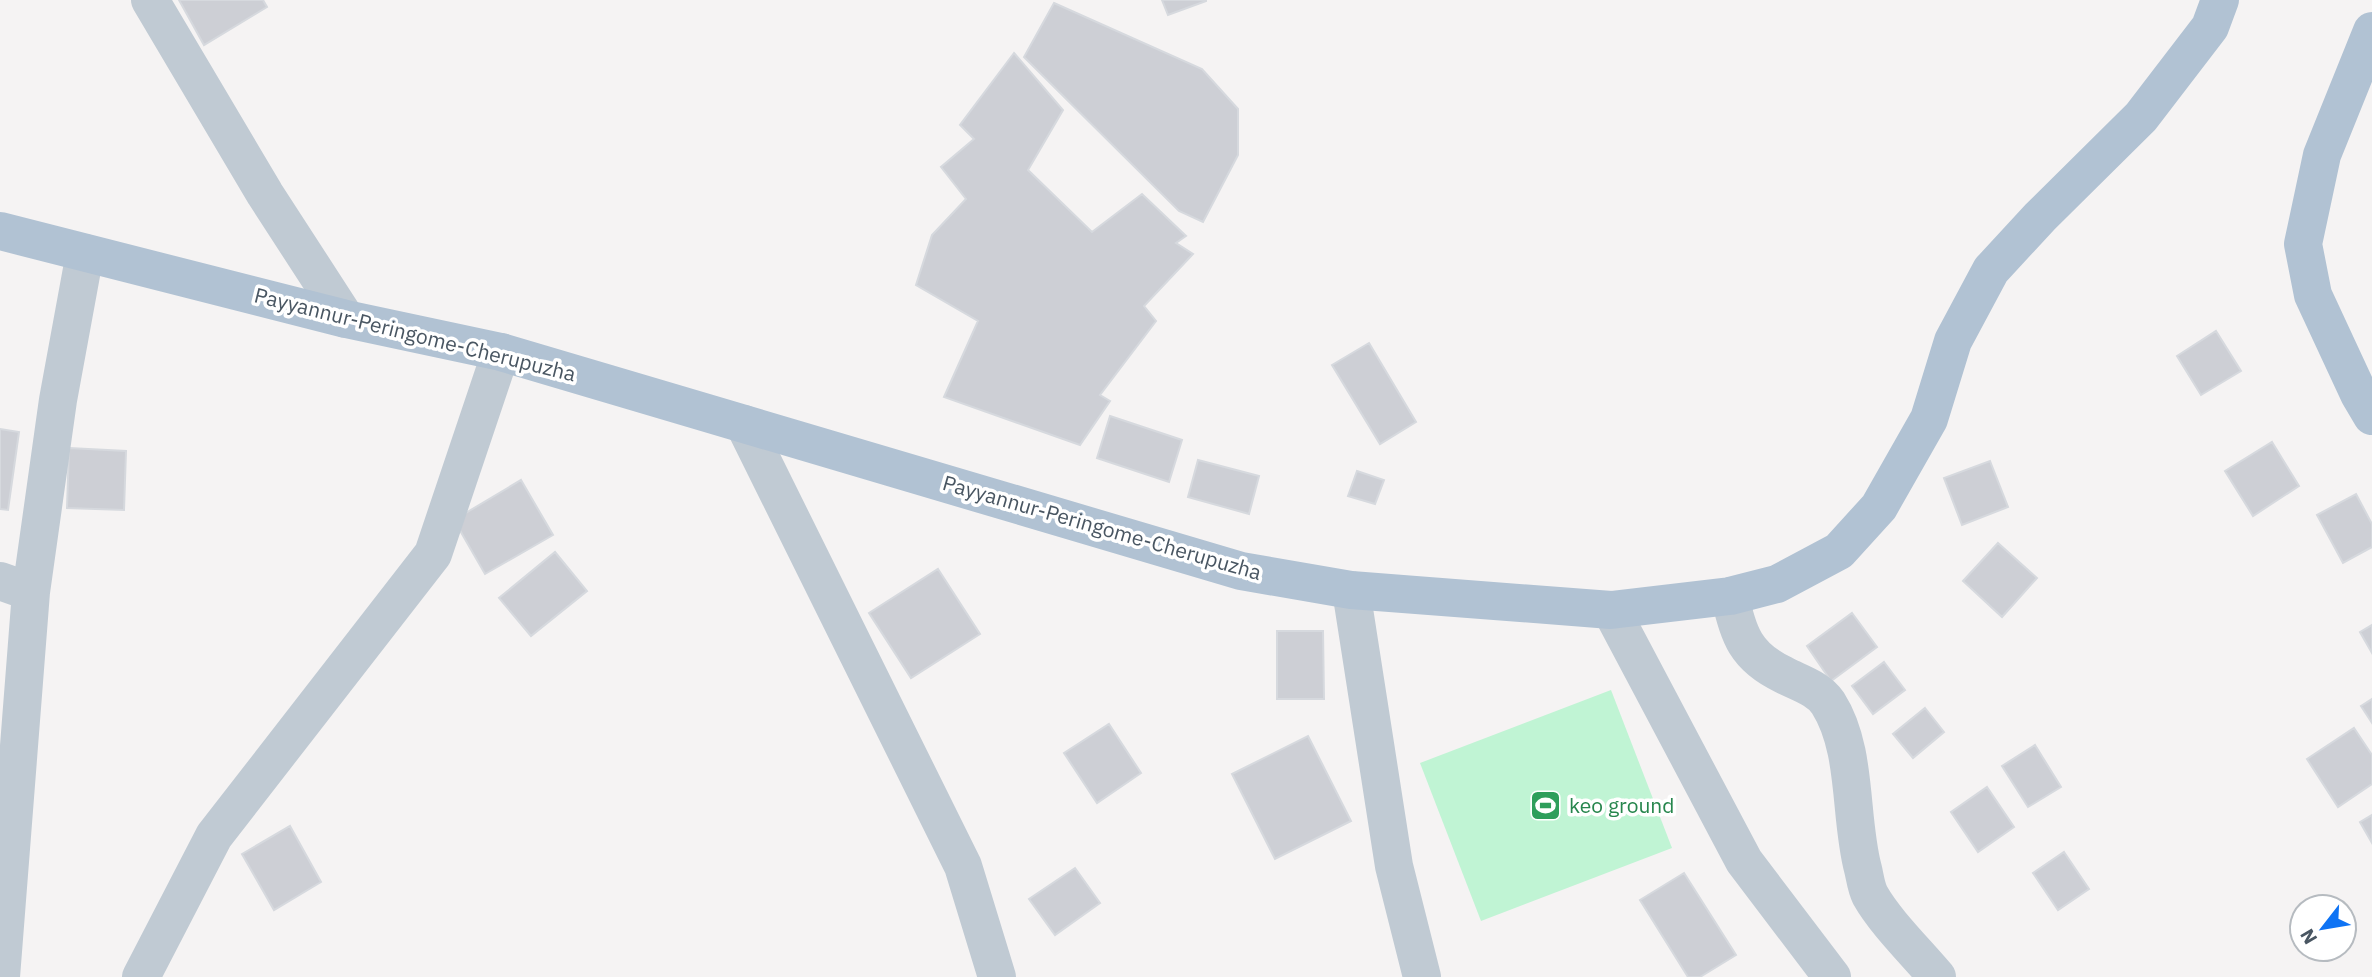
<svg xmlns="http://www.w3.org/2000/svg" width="2372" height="977" viewBox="0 0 2372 977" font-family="'IBM Plex Sans',sans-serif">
  <rect width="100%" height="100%" fill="#f5f3f3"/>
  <path fill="#c0f4d4" d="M1611,690L1672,848L1481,921L1420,763Z"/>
  <path fill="#cdcfd5" stroke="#d6d9de" stroke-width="2" d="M179,0H263L267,7L204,45Z
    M1162,0H1206V1L1168,15Z
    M1054,3L1202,69L1238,109V155L1203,222L1179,211L1024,57Z
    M1014,53L1063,110L1028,170L1092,232L1142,194L1186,236L1176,243L1193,254L1144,306L1156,321L1100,395L1110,401L1080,445L944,397L978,321L916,285L932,235L966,199L941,167L974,139L960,125Z
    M2216,331L2241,371L2201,395L2177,356Z
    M1369,343L1416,422L1380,444L1332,365Z
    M1110,416L1182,440L1169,482L1097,458Z
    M0,429L19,432L8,510L0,509Z
    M2272,442L2299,486L2253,516L2225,471Z
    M69,448L126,451L124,510L67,508Z
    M1198,460L1259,476L1249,514L1188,497Z
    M1990,461L2008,507L1962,525L1944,478Z
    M1357,471L1384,480L1375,504L1348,496Z
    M521,480L553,535L485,574L454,520Z
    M2356,494L2372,524V547L2343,563L2317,515Z
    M1998,543L2037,578L2002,617L1963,581Z
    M555,552L587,591L531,636L499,598Z
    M938,569L980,634L911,678L869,613Z
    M1852,613L1877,647L1831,681L1807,646Z
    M2372,625V653L2360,632Z
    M1277,631H1323L1324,699H1277Z
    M1884,662L1905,690L1873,714L1852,686Z
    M2372,699V723L2361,706Z
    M1925,708L1944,732L1913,758L1893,734Z
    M1109,724L1141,773L1097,803L1064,753Z
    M2354,728L2372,755V784L2338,807L2307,759Z
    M1308,736L1351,821L1275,859L1232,774Z
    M2035,745L2061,787L2028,807L2002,766Z
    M1987,787L2014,827L1978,852L1951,812Z
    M2372,815V843L2360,822Z
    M290,826L321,882L274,910L242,854Z
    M2064,852L2089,889L2058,910L2033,873Z
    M1075,868L1100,903L1055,935L1029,899Z
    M1684,873L1736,955L1700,977H1688L1640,900Z"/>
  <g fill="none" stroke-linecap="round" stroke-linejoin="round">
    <path stroke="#c0cad3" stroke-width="38" d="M150,0L265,194L346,319
      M744,424L963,866L997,977
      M0,581L31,592
      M1351,590L1394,866L1422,977
      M1730,596C1738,635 1746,657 1784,675C1799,683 1818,688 1828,703C1858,750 1849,817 1863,869C1865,877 1866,887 1870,895C1885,922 1917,953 1937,977
      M1611,610L1744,861L1832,977
      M1,977L31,592L58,400L85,253
      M141,977L214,836L433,554L501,352"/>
    <path stroke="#b1c2d3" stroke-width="38" d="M2372,31L2322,155L2303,244L2313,295L2359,394L2372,416
      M0,231L346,319L501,352L1241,571L1351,590L1611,610L1730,596L1777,584L1839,551L1879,507L1929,419L1953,341L1991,270L2040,217L2141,117L2210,27L2220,0"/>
  </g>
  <defs>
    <symbol id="stadium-square" viewBox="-11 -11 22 22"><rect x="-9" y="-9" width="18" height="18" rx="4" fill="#2e9e5b" stroke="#fff"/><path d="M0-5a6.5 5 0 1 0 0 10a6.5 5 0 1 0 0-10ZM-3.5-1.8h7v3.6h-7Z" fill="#fff"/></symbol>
  </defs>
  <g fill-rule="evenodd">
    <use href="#stadium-square" x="1528" y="788" width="35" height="35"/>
  </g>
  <g text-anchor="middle" stroke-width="7" stroke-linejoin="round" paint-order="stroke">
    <g font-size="21" fill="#495662" stroke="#fff">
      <text transform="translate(415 335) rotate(14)" y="7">Payyannur-Peringome-Cherupuzha</text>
      <text transform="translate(1102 528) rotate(16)" y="7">Payyannur-Peringome-Cherupuzha</text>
    </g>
    <g font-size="21" fill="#27864d" stroke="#fff" text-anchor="start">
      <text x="1569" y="813">keo ground</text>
    </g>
  </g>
  <g transform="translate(2323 928) rotate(239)"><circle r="33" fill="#ffffff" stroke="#b6bbc0" stroke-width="2"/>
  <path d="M0-5L12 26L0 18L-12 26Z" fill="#0e73f4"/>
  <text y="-10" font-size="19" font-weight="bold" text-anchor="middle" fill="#495662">N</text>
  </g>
</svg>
